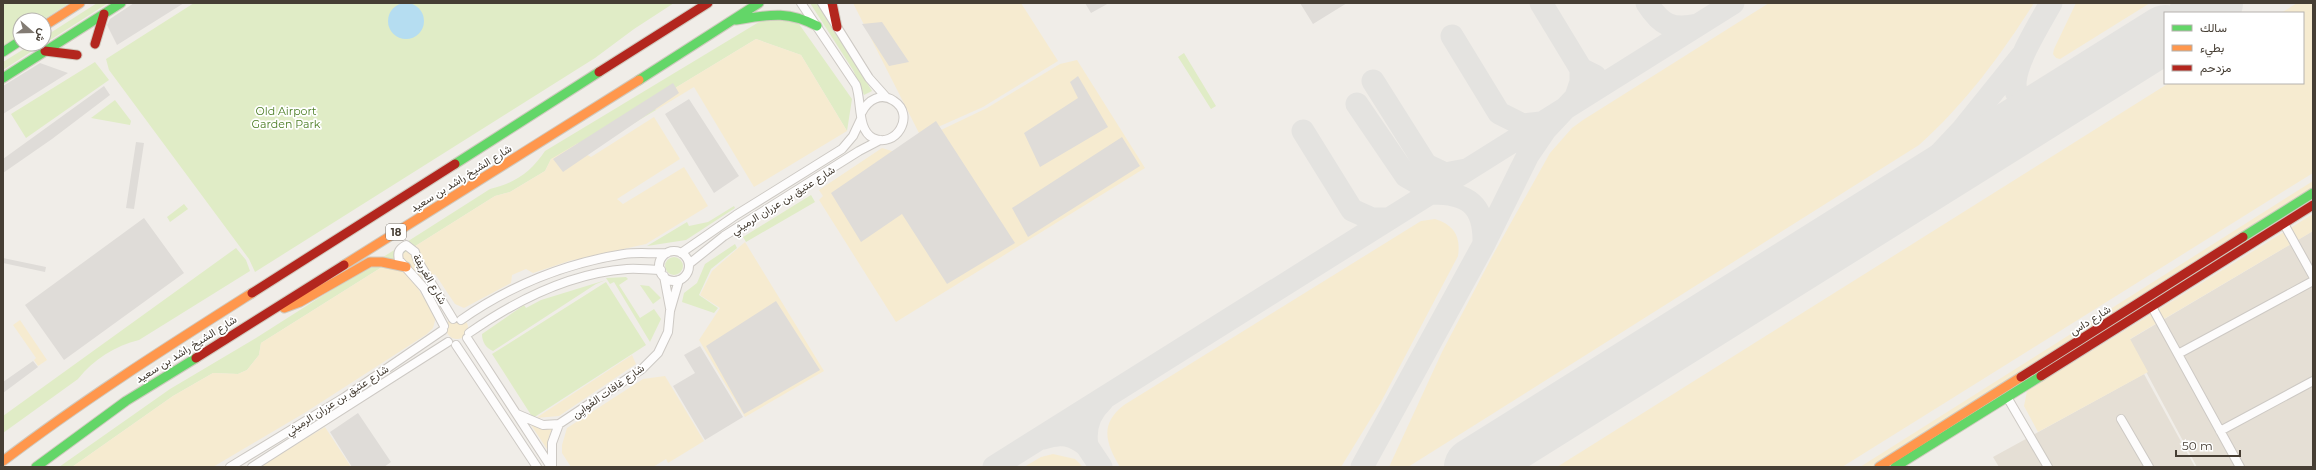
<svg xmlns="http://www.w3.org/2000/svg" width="2316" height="470" viewBox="0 0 2316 470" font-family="Montserrat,Vazirmatn,sans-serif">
  <rect width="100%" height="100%" fill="#f0ede8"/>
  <path fill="#e5dfd5" d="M2313,231V467H2197L2129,340Z
    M2144,374L2195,467H1999L1993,457Z"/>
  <path fill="#e0ecc6" d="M3,3H69L43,20H20V35L3,46Z
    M97,3H108L44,44V37Z
    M194,3H674L634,29L595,58L255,272L249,259L109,70L106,59Z
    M810,3H818L872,91L864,95L853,70Z
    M787,18L799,24L852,99L847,131L801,55L756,39L652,102L656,110L584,153L551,159L545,171L510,192L495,196L261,343L259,355L247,370L238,374L213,373L173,396L72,467H59L170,389L256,338L490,189C515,183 531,172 545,151L764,19Z
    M32,44H43L3,70V62Z
    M1184,53L1216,106L1211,109L1178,57Z
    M95,62L109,80L26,138L11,114Z
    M115,100L131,121L130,125L91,118Z
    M811,195L815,202L746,242L743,237Z
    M184,204L188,209L170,222L167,217Z
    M734,206L735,208L686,240L647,246L687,222L689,226L708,222Z
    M735,244L737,248L711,269L699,295L718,308L714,313L682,302L684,293L697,283L705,264Z
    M236,248L246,260L250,271L139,340C115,346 94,359 78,379L3,433V416Z
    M665 266a9 9 0 1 1 18 0a9 9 0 1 1-18 0Z
    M626,277L628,279L619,285L640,318L654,309L661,319L650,342L614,282L610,284L606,278Z
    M606,280L596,284L493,351C486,348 482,342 482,334L524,305L526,308L541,300Z
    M606,282L646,345L533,418L492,354Z
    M640,285L649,286L661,298L653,304Z"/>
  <path fill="#f6ebd0" d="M853,3H1021L1058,61L983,107L920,135Z
    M1769,3H2034C2001,55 1965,104 1919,145L1408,467H1389L1442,352L1494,253L1550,153L1572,128L1583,120Z
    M2076,3H2150L2060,59L2056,58L2053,54L2054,49Z
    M2297,3H2313V173L1842,467H1557L2169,83H2303V13H2281Z
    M756,39L801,55L847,131L754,187L694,87L656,110L652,102Z
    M1077,60L1145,168L896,322L819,200L823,196L819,190L882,148L895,152L987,108L1060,64Z
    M654,117L680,159L617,199L623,204L684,167L708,206L646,244L569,261L533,273L526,269L512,275L511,283L464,308L455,304L435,274L417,287L436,317L433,328L427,334L306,412L213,467H72L173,396L213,373L238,374L247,370L259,355L261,343L495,196L510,192L545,171L551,159L578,143L584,153L591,157Z
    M2313,181V196L1884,467H1860Z
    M2313,214V231L2130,339L2148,372L2038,432L2024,406L2027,391Z
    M1435,219C1454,225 1461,236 1458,256L1381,402L1341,467H1120C1106,444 1099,424 1124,405L1421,221Z
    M745,242L824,371L745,417L699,340L720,308L700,295L712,271Z
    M446 328a11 11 0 1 1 22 0a11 11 0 1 1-22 0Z
    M20,320L47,360L38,366L34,360L36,358L13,325Z
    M632,355L636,364L559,416L536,418Z
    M665,376L704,441L668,463L666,459L653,467H571L562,453V445L567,428L643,379Z
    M531,425L543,427L554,425L549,436V452Z
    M325,427L351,467H258Z
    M1053,454L1075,459L1083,467H1024L1041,457Z"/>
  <path fill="#dfdcd8" d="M134,3H184L117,45L107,25L110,19Z
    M1085,3H1109L1091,13Z
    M1300,3H1347L1313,24Z
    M882,22L909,62L889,66L862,24Z
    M40,63L68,73L3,114V86Z
    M1078,76L1108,127L1040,167L1024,133L1078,98L1070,82Z
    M673,83L679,93L563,172L553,159Z
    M104,86L110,95L52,139L3,173V159Z
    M689,99L739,176L714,193L665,114Z
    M936,121L1015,243L947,284L902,214L861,242L831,193Z
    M1122,137L1140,166L1028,237L1012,208Z
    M136,142L144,143L134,209L126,208Z
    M144,218L184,273L64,360L25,305Z
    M3,258L46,267L45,272L3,263Z
    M776,301L820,370L744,414L706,346Z
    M700,346L743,417L705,440L673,386L695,373L684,355Z
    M33,361L38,367L3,393V382Z
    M358,413L391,462L384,467H352L330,432Z"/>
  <path fill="#b5ddf1" d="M388 21a18 18 0 1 1 36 0a18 18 0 1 1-36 0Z"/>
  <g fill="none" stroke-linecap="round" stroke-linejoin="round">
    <path stroke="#e4e3e0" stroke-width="23" d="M1541,3L1581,69L1595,76
      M1647,3C1661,25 1672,31 1698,25
      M2051,3C2032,38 1973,125 2066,96
      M1452,36L1499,113L1523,125L1541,123
      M1373,81L1426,165L1445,174L1466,170
      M1357,104L1406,176L1420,184L1433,187L1442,185
      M1303,131L1352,210L1372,219H1388
      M1429,193C1468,192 1485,205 1484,244
      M1849,232L1918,177L1963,129L2021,57
      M1043,438C1061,432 1073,434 1087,446C1084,428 1089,413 1102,401
      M1087,446L1101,467
      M994,467L1733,3
      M1362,467L1484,244L1528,155L1545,130L1576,97L1581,82V69"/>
    <path stroke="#e4e3e0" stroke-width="58" d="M2198,13L2214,3
      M1473,467L2165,34"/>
    <defs>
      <path id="street" d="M801,3L856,85C862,102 857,130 873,138C896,149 916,115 894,101C881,92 868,100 862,112
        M822,3L869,78L886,97
        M2284,224L2313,276
        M659 266a15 15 0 1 1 30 0a15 15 0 1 1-30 0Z
        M681,253L736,215L842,149L853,136L861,119
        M689,264L724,236L859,151L880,140
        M664,276L670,308
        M2152,307L2240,467
        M461,320C509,286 566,263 624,254C638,252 653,254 667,253
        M444,326L424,288L399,260C397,252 399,249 406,245L415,252L418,261L453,319
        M469,333C515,301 570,273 627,269C638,268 649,270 661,270
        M467,338L551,467
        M456,345L537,467
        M2178,354L2313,281
        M2007,397L2048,467
        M517,414L543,425L559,424L642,369L658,353L668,332L670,311L679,280
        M2121,419L2149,467
        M2220,431L2313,381
        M230,467L345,397L443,330
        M252,467L448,342
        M552,467V443L559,424"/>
      <path id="fast" d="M736,20C768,15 787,10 817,26
        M3,52L20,41
        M3,78L121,3
        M639,80L759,3
        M455,164L599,72
        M2243,237L2313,193
        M36,467L126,401L196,358
        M1895,467L2041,376"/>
      <path id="slow" d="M44,26L80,3
        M344,265L639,80
        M284,308L300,302L370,262H382L406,267
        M3,461C83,400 167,347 252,293
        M1879,467L2021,377"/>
      <path id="jam" d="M832,3L837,27
        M95,44L104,14
        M45,51L77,55
        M599,72L708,3
        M252,293L455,164
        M196,358L344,265
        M2041,376L2313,205
        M2021,377L2243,237"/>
    </defs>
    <use href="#street" stroke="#cdc9c4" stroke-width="10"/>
    <use href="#fast" stroke="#d0cabf" stroke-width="11"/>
    <use href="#slow" stroke="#d0cabf" stroke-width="11"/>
    <use href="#jam" stroke="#d0cabf" stroke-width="11"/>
    <use href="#street" stroke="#fdfcfc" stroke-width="8"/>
    <use href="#fast" stroke="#63d668" stroke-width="9"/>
    <use href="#slow" stroke="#ff974d" stroke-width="9"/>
    <use href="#jam" stroke="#b3261e" stroke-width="9"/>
  </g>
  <g text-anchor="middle" stroke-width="3.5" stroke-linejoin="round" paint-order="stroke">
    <rect fill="#fff" stroke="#7e7871" stroke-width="1" x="386" y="224" width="20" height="16" rx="3"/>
    <g font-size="10" font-weight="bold" fill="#463e34">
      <text x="396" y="236">18</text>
    </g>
    <g font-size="11" fill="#4a7c23" stroke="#fff">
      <text x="286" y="115">Old Airport<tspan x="286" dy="13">Garden Park</tspan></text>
    </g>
    <g font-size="11" fill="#463e34" stroke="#fff">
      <text transform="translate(461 178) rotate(-32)" y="4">شارع الشيخ راشد بن سعيد</text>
      <text transform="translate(783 200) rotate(-32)" y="4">شارع عتيق بن عزران الرميثي</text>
      <text transform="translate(430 279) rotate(60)" y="4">شارع الغريفة</text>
      <text transform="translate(2090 320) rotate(-32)" y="4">شارع داس</text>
      <text transform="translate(186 349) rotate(-32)" y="4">شارع الشيخ راشد بن سعيد</text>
      <text transform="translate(608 391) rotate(-35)" y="4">شارع غافات العُوايِن</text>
      <text transform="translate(337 400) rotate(-33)" y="4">شارع عتيق بن عزران الرميثي</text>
    </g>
  </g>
  <rect width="2316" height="470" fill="none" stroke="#463e34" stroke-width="8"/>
  <rect x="2164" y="12" width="140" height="72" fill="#ffffff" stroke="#b5b2ae"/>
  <rect x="2172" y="25" width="20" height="6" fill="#63d668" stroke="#b5b2ae"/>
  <text x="2200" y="32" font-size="12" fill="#463e34">سالك</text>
  <rect x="2172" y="45" width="20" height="6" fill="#ff974d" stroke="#b5b2ae"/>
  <text x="2200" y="52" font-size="12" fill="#463e34">بطيء</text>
  <rect x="2172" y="65" width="20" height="6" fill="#b3261e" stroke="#b5b2ae"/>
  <text x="2200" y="72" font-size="12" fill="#463e34">مزدحم</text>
  <g transform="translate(32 32) rotate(110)"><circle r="19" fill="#ffffff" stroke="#b5b2ae"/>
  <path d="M0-3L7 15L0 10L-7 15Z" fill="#827b73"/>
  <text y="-6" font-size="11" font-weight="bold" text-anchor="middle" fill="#463e34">ش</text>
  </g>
  <path d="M2176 450v6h64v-6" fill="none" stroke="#463e34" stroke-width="2"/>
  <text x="2182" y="450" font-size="12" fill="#463e34" stroke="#ffffff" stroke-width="3" paint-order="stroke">50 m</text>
</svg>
